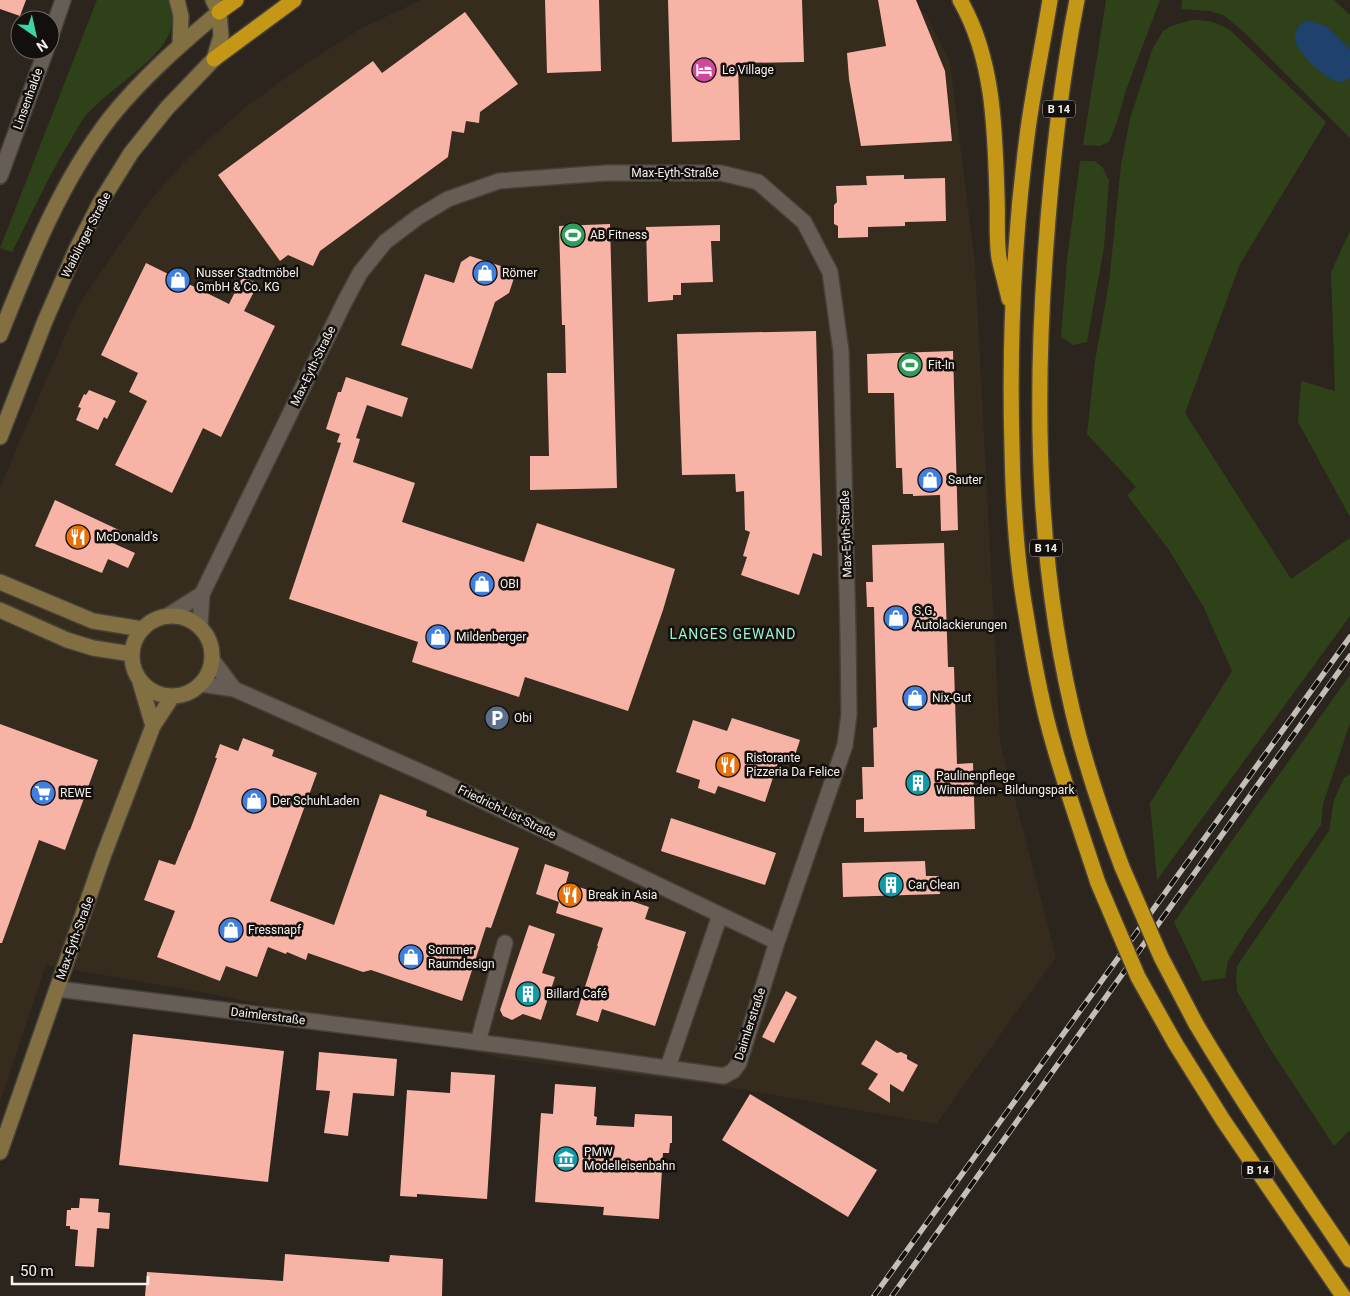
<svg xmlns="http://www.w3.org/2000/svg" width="1350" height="1296" viewBox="0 0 1350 1296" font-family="Roboto,sans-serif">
  <rect width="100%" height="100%" fill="#2c251e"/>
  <path fill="#362c1d" d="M421,0H908L926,14L950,62L975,264L1000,742L1056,957L936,1124L728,1087L506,1059L212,994L46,965L0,1102V487L79,304L151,199L189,157L242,110L295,71L360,29Z"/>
  <path fill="#2f4118" d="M97,0H170C176,15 172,34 162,46C140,73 109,90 86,115C80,123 75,133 70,141C48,177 31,215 12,252L0,248Z
    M1106,0H1160L1126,90L1116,125L1109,142L1099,146L1083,145Z
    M1182,0H1334L1350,15V49L1326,26L1307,21L1299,26L1296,30L1345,81L1350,78V138L1246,34L1225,16L1210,11L1181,9Z
    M1192,20C1208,20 1218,22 1231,31L1326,122L1240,264L1185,413L1291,579L1350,538V616L1157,880L1150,803L1232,671L1203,606L1169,550L1127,495L1136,487L1087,434L1095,361L1109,283L1121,165L1130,119L1152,50L1163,31L1171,26Z
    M1080,161H1095L1103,168L1109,181L1104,247L1087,342L1073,345L1061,337L1067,260Z
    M1350,231V517L1298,422L1301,381L1335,391L1331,272Z
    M1350,675V723L1323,804L1321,825L1247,931L1228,961L1225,978L1202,981L1174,922Z
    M1350,774V1130L1334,1146L1269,1047L1237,991L1236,977L1237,966L1329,831L1334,800L1344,778Z"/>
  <path fill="#1f426c" d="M1306,20L1326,26L1350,49V78C1346,80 1343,82 1339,82C1327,81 1295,51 1295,39C1294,30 1299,25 1306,20Z"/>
  <path fill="#f8b3a7" d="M0,0H26L20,16L0,9Z
    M545,0H599L601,71L547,73Z
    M668,0H802L804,62L738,63L740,140L672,142Z
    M878,0H916L945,71L952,141L861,146L849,79L847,53L886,46Z
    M465,12L518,84L480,112L479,123L466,121L464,133L452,131L448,157L320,251L313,266L288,255L280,261L218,175L373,61L382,73Z
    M904,175V179L945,178L946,221L905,222V226L868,227V237L838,238V226L834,224V205L837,202L836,186L867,185L866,176Z
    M610,224L617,488L530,490V456H549L547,373H566L565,325H562L559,226Z
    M720,225V241H711L713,282L681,283V295H673V300L648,302L646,227Z
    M470,256L510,269L514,278L509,293L495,302L472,369L401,345L425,274L454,283L461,262Z
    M146,263L229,304L243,276L258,284L244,311L275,326L221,437L203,428L172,493L115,465L147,401L129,392L138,373L101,355Z
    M816,331L822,556L813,553L799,595L741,575L747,557L743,556L750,532L745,530L744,491L736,492L735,474L682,475L677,334Z
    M953,351L958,530L941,531L940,495L913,496V494H903L902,468H896L894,393H868L867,354Z
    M346,377L408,398L402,417L367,405L356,438L360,439L353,462L415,483L402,522L524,562L537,523L675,569L663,610L628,711L525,677L519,697L412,662L418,642L289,599L341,443L337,442L340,434L326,429L338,392H341Z
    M89,390L116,401L107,419L104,417L98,430L76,420L81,408L78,407L84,394L86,395Z
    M55,500L121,531L115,544L135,553L128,568L108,559L102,573L35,546Z
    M944,543L948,667H954L957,764L973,763L975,829L864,832V818H856V800L863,799L862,767H874L873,728L877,727L874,607H867L866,582H873L872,545Z
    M732,718L800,740L794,758L781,753L765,802L718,786L715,794L698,788L700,780L676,772L693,720L727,731Z
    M0,724L98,760L65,850L39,840L2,943H0Z
    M243,738L274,750L272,756L317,773L270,901L334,925L380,794L427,811L426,816L519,848L491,928L486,927L462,1001L371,970L363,972L308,953L306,960L287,952L286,954L268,947L257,977L226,966L220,981L157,957L175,911L144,900L159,860L175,865L189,830H190L217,758H215L220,744L238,751Z
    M671,818L776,853L765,885L661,851Z
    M925,861L926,876H939L940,894L843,897L842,863Z
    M545,864L569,872L566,883L604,895L605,892L649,907L645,919L686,932L655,1026L602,1009L598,1022L576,1015L598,946H597L603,928L556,913L559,902L536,894Z
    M529,925L555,934L542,973L555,977L541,1020L523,1014L512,1020L503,1016L500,1010Z
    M786,991L797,997L774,1043L762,1037Z
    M133,1034L284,1051L268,1182L119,1165Z
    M876,1040L897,1053L901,1052L907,1055V1059L918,1065L903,1092L890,1084V1103L868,1089L878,1074L861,1064Z
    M319,1052L397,1059L394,1096L353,1093L348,1136L324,1133L330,1091L316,1090Z
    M451,1072L495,1075L487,1199L417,1194V1197L400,1196L407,1090L450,1093Z
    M555,1084L596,1087L594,1116L597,1117L596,1125L634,1127L635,1114L672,1116V1143H670L669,1153H663L659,1219L603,1215L604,1207L535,1202L541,1113L553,1114Z
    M750,1094L877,1170L848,1217L722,1140Z
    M80,1198L99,1199L98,1212L110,1213L109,1229L97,1228L94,1267L75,1266L78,1230L70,1229V1226H66L67,1210H71V1208H79Z
    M285,1254L389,1262L390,1255L443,1259L442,1296H145L147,1272L283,1281Z"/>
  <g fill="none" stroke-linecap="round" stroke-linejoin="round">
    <defs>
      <path id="street" d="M50,38L63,0
        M0,176L46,50
        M167,616L202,594
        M213,661L234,689
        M201,684L234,689L439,780L777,942
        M58,989L546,1051L724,1076L733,1071L739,1063L777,942L845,745L849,714L848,632L841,351L830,272L804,222L758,182L721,173H606L499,181L448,199L418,217L385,242L360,273L344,303L202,594L200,627
        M478,1042L505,943
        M668,1067L720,915"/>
      <path id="secondary" d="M177,0L181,16L180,45
        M0,335C30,260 60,183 110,118C142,78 180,45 219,12
        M0,437L45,321L76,250L100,203L131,153L167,108L214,59L221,36L219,12L213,0
        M0,582L93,621L142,629
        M0,610L67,640L93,648L132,654
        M132 656a40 40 0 1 1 80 0a40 40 0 1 1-80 0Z
        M140,682L153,726
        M0,1152L104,854L153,726L172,697"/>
      <path id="highway" d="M960,0C994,59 995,130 997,197C998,217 996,238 999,258C1002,272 1006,285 1009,299
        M1050,0C1043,43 1034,86 1028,129C1014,234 1009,341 1012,448C1013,503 1016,559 1026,614C1033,658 1041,703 1054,746C1067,792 1083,837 1098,883
        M1077,0C1060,85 1051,172 1045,259C1034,418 1038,581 1079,737C1091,781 1106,825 1122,867
        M219,12L236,0
        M214,59L294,0
        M1196,1024C1244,1105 1297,1182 1350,1260
        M1175,1043L1223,1120L1343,1296"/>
    </defs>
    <use href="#street" stroke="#464039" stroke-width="18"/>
    <use href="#secondary" stroke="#464039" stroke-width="18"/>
    <use href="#highway" stroke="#464039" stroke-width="18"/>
    <use href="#street" stroke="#665e55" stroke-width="15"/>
    <use href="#secondary" stroke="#826f42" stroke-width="15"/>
    <use href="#highway" stroke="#c59717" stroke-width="15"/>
    <defs>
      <path id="rail" d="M874,1296L1350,637
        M892,1296L1350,656"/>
    </defs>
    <use href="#rail" stroke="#c3beb8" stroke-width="5.5"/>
    <use href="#rail" stroke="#120f0c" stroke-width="4" stroke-dasharray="11" stroke-linecap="butt"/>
    <defs>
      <path id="highway-bridge" d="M1122,867L1161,957L1196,1024
        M1098,883L1138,977L1175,1043"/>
    </defs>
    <use href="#highway-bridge" stroke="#464039" stroke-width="18" stroke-linecap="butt"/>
    <use href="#highway-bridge" stroke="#c59717" stroke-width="15"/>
  </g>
  <defs>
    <symbol id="hotel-disc" viewBox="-11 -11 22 22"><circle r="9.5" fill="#d1479c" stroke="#120f0c"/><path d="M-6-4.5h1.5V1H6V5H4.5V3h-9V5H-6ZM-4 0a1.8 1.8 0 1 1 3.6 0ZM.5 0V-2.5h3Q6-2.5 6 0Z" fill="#fff"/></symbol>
    <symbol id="stadium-disc" viewBox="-11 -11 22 22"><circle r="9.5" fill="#2e9e5b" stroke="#120f0c"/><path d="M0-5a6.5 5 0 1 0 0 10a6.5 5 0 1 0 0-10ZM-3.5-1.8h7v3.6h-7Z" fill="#fff"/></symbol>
    <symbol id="shop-disc" viewBox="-11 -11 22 22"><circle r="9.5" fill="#3f7fe0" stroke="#120f0c"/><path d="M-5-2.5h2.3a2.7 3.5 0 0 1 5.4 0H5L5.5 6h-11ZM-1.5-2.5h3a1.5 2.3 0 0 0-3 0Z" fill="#fff"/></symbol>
    <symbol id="restaurant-disc" viewBox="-11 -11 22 22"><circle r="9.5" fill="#e8710a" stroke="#120f0c"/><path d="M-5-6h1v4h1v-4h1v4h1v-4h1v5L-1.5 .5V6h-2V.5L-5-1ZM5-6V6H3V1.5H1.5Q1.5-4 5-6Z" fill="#fff"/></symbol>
    <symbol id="parking-disc" viewBox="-11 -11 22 22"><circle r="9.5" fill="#5c6f8a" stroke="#120f0c"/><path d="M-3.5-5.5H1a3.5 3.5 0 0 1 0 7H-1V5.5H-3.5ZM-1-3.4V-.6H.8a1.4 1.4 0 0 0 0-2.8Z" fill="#fff"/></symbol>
    <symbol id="building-disc" viewBox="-11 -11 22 22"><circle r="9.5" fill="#0f9aa8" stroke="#120f0c"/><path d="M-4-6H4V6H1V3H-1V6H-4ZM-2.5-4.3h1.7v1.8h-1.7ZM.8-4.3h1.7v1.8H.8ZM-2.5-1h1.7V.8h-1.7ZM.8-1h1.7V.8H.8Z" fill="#fff"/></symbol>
    <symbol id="supermarket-disc" viewBox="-11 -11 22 22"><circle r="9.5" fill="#3f7fe0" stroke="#120f0c"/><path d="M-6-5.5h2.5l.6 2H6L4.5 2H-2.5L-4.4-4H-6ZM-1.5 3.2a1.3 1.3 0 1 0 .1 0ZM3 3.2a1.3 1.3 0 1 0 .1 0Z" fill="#fff"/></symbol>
    <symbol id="museum-disc" viewBox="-11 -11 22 22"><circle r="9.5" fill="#0f9aa8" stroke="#120f0c"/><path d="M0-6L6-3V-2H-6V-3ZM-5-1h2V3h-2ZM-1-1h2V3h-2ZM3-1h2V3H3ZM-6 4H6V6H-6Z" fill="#fff"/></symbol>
  </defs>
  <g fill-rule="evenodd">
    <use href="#hotel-disc" x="690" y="56" width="28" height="28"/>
    <use href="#stadium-disc" x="559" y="221" width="28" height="28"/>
    <use href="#shop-disc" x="471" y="259" width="28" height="28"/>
    <use href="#shop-disc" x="164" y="266" width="28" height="28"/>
    <use href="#stadium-disc" x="896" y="351" width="28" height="28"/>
    <use href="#shop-disc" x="916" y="466" width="28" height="28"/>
    <use href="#restaurant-disc" x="64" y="523" width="28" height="28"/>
    <use href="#shop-disc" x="468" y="570" width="28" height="28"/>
    <use href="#shop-disc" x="882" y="604" width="28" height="28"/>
    <use href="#shop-disc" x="424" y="623" width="28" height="28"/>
    <use href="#shop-disc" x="901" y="684" width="28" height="28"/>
    <use href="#parking-disc" x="483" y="704" width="28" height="28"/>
    <use href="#restaurant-disc" x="714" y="751" width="28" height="28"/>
    <use href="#building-disc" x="904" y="769" width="28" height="28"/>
    <use href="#supermarket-disc" x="29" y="779" width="28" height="28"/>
    <use href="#shop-disc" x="240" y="787" width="28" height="28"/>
    <use href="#building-disc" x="877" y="871" width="28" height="28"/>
    <use href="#restaurant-disc" x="556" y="881" width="28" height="28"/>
    <use href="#shop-disc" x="217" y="916" width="28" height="28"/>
    <use href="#shop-disc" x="397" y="943" width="28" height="28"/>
    <use href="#building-disc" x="514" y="980" width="28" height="28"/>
    <use href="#museum-disc" x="552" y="1145" width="28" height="28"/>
  </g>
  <g text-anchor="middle" stroke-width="5" stroke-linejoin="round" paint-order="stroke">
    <g fill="#120f0c" stroke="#b2ada9" stroke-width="1">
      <rect x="1043" y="100.5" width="32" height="17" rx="4"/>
      <rect x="1030" y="539.5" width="32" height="17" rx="4"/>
      <rect x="1242" y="1161.5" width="32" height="17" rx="4"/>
    </g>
    <g font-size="11" font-weight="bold" fill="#f6f1ec">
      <text x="1059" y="113">B 14</text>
      <text x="1046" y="552">B 14</text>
      <text x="1258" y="1174">B 14</text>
    </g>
    <g font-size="12" fill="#f6f1ec" stroke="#120f0c" text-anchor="start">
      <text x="722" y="74">Le Village</text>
      <text x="590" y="239">AB Fitness</text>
      <text x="196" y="277">Nusser Stadtmöbel<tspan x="196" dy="14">GmbH &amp; Co. KG</tspan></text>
      <text x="502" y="277">Römer</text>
      <text x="928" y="369">Fit-In</text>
      <text x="948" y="484">Sauter</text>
      <text x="96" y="541">McDonald's</text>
      <text x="500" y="588">OBI</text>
      <text x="914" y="615">S.G.<tspan x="914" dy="14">Autolackierungen</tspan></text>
      <text x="456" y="641">Mildenberger</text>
      <text x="932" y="702">Nix-Gut</text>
      <text x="514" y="722">Obi</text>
      <text x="746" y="762">Ristorante<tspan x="746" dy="14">Pizzeria Da Felice</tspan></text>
      <text x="936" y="780">Paulinenpflege<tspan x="936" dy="14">Winnenden - Bildungspark</tspan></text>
      <text x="60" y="797">REWE</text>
      <text x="272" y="805">Der SchuhLaden</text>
      <text x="908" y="889">Car Clean</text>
      <text x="588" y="899">Break in Asia</text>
      <text x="248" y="934">Fressnapf</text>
      <text x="428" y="954">Sommer<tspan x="428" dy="14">Raumdesign</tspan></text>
      <text x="546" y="998">Billard Café</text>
      <text x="584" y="1156">PMW<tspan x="584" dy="14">Modelleisenbahn</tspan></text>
    </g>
    <g font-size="12" fill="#f6f1ec" stroke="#120f0c">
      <text transform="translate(28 99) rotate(-70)" y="4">Linsenhalde</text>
      <text x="675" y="177">Max-Eyth-Straße</text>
      <text transform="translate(86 235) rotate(-63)" y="4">Waiblinger Straße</text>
      <text transform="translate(313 366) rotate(-64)" y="4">Max-Eyth-Straße</text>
      <text transform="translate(846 534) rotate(-92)" y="4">Max-Eyth-Straße</text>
      <text transform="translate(507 812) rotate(26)" y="4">Friedrich-List-Straße</text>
      <text transform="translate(75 938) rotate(-70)" y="4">Max-Eyth-Straße</text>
      <text transform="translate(268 1016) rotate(7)" y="4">Daimlerstraße</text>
      <text transform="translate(750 1024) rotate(-72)" y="4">Daimlerstraße</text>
    </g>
    <g font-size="14" letter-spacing="1" fill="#9af3cf" stroke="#120f0c">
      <text x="733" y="639">LANGES GEWAND</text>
    </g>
  </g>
  <g transform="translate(35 35) rotate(146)"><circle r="24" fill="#120f0c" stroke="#6d6966"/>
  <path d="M0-4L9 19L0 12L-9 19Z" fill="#3dd4a3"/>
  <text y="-8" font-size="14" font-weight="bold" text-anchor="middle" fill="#f6f1ec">N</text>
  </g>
  <path d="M12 1276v8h136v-8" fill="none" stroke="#f6f1ec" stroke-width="2.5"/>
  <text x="20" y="1276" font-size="15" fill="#f6f1ec" stroke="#120f0c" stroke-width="4" paint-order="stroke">50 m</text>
</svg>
